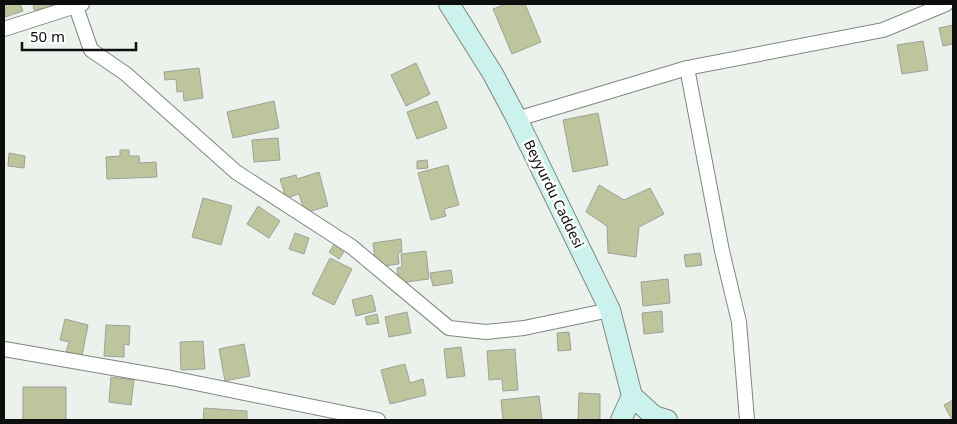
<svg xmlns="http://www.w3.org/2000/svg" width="957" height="424" viewBox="0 0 957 424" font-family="'Noto Sans',sans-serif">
  <rect width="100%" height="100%" fill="#ebf2ec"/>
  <path fill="#bec49b" stroke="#a0a19a" d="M4,4H20L23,11L5,17Z
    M33,4H59V7L34,10Z
    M506,4H525L541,42L512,54L493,9Z
    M953,25V44L943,46L939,28Z
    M923,41L928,70L902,74L897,45Z
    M416,63L430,94L406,106L391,75Z
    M199,68L203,98L184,101L183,91L177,92L176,79L165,80L164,72Z
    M274,101L279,128L233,138L227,112Z
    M437,101L447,128L417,139L407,112Z
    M598,113L608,165L573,172L563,120Z
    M278,138L280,160L254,162L252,140Z
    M120,150H129V156H139L140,163L156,162L157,177L107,179L106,157L120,156Z
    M9,153L25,156L24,168L8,166Z
    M427,160L428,168L417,169V161Z
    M448,165L459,205L444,209L446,216L431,220L418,173Z
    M319,172L328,206L305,213L299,194L286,198L280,179L296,175L297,179Z
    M599,185L624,200L650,188L664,214L639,227L636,257L608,253L607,226L586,212Z
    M203,198L232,206L221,245L192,237Z
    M258,206L280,221L269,238L247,224Z
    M295,233L309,238L304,254L289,249Z
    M401,239L402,252L398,253L399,264L376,267L373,243Z
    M336,242L346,249L339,259L329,252Z
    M426,251L429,279L399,283L397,268L402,267L401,254Z
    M700,253L702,265L686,267L684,255Z
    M330,258L352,269L334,305L312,294Z
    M451,270L453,283L433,286L430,273Z
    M668,279L670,303L643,306L641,282Z
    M372,295L376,311L356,316L352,300Z
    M662,311L663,332L644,334L642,313Z
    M407,312L411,333L389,337L385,317Z
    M377,314L379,323L367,325L365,317Z
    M65,319L88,325L82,356L66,352L69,342L60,340Z
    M106,325L130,326L129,345L124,344V357L104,356Z
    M569,332L571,350L558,351L557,333Z
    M203,341L205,369L181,370L180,342Z
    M244,344L250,376L225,381L219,349Z
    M461,347L465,376L447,378L444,349Z
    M515,349L518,390L503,391L502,379L489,380L487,351Z
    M405,364L410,383L423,379L426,395L390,404L381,370Z
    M111,377L134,380L131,405L109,402Z
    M23,387H66V420H23Z
    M579,393L600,394V420H578Z
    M539,396L542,420H503L501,400Z
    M953,400V420H952L944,405Z
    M204,408L247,411V420H203Z"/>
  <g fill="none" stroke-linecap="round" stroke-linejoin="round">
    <defs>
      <path id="street" d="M75,4L91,50L126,74L236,172L352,247L449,328L486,332L524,328L610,310
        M4,29L82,4
        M687,68L722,251L739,322L747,420
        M517,119L687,68L883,30L946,4
        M4,349L171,378L378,420"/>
      <path id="secondary" d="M449,4L493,74L517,119L610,310L632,396
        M632,396L654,416L667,420
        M621,420L632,396"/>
    </defs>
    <use href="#street" stroke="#818681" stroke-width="16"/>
    <use href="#secondary" stroke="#818681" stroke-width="22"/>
    <use href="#street" stroke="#fff" stroke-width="14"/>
    <use href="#secondary" stroke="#ccf2ed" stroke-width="20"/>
  </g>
  <g text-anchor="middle" stroke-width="5" stroke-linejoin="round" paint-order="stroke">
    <g font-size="14" fill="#0c0f0d" stroke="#fff">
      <text transform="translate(554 194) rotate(64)" y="5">Beyyurdu Caddesi</text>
    </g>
  </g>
  <rect width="957" height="424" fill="none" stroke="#0c0f0d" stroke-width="10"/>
  <path d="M22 42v8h114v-8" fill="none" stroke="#0c0f0d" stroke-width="2.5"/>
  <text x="30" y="42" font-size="15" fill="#0c0f0d" stroke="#ffffff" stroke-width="4" paint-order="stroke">50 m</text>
</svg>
